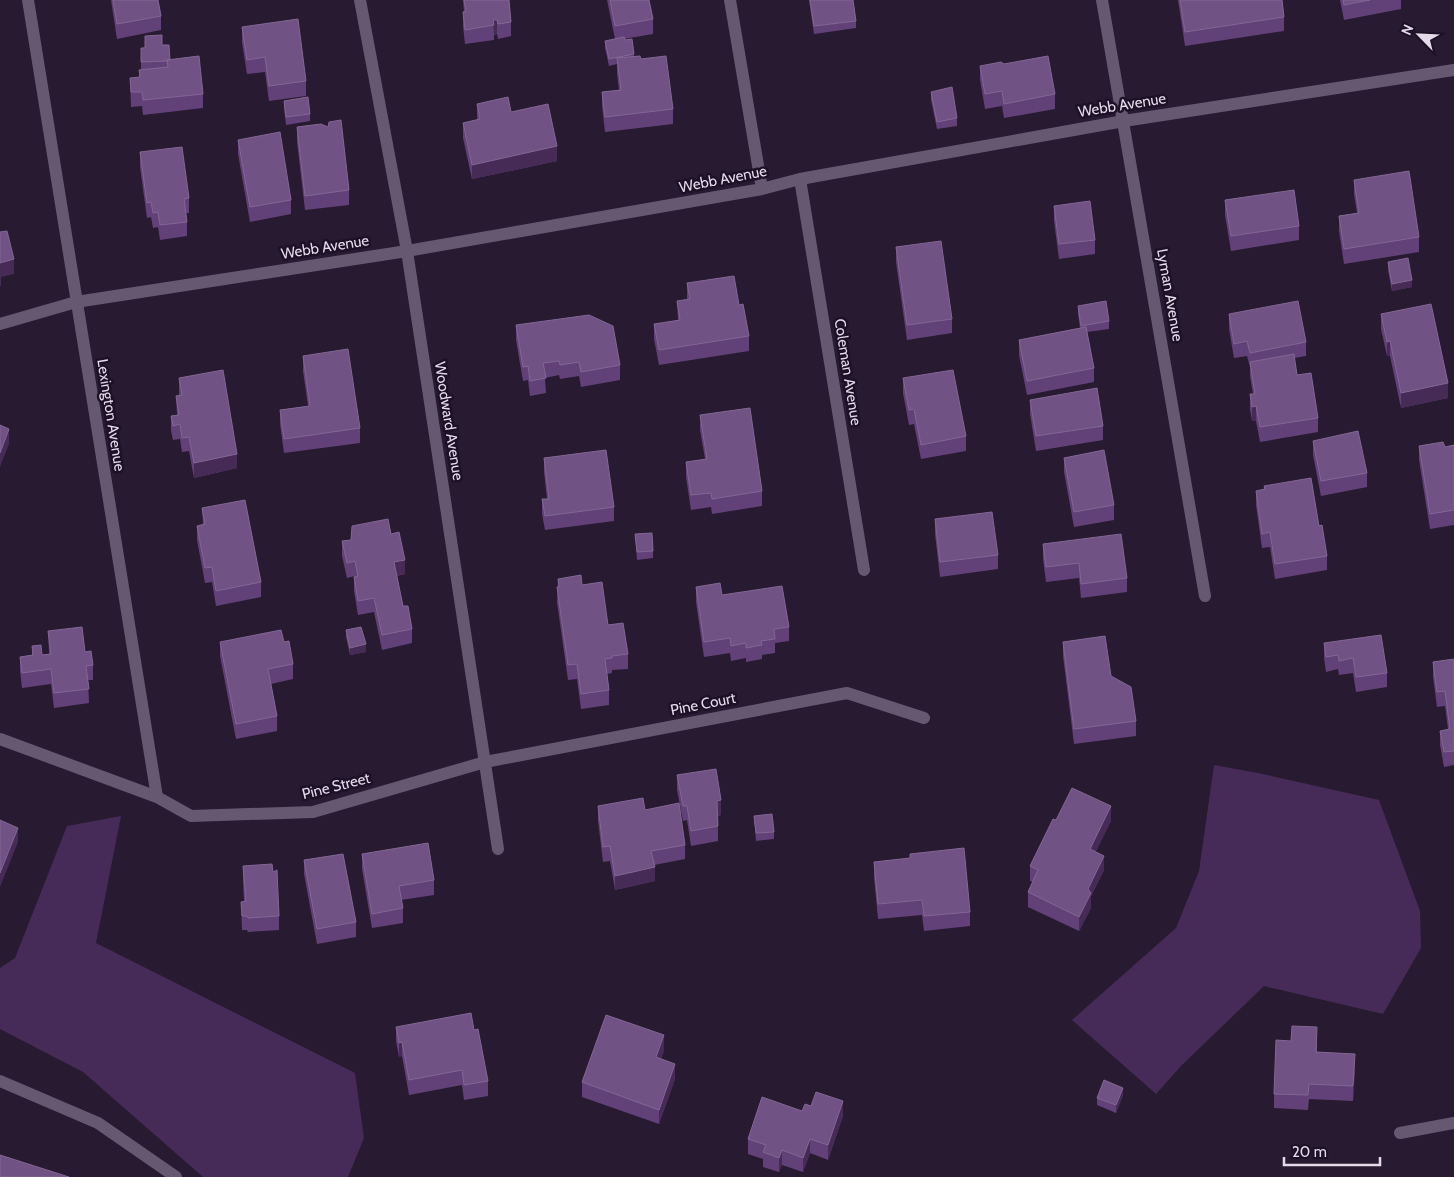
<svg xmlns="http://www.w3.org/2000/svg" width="1454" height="1177" viewBox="0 0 1454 1177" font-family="Cabin,sans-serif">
  <rect width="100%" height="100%" fill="#281a31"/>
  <path fill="#462b58" d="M1214,765L1258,773L1379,800L1420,911L1421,948L1383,1014L1264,986L1182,1065L1156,1094L1072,1020L1176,928L1199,871Z
    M121,816L96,943L355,1073L364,1138L348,1177H203L83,1072L0,1029V968L15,958L67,826Z"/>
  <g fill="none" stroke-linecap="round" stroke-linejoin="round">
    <path stroke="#675872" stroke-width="12" d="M28,0L157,797L191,816L313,812L485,762L847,693L924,718
      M360,0L407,251L498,849
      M730,0L762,189
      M1102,0L1205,596
      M800,179L864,570
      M0,324L76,302L407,251L762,189L800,179L1124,121L1454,70
      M0,739L157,797
      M0,1081L98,1123L176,1177
      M1400,1133L1454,1123"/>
  </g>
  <path fill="#624178" d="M111,0H158L161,16V30L117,39Z
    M463,0H509L511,22V36L498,39L497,34L494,35V40L465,44L463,26V12H464Z
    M607,0H649L653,19V34L624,39L634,54V56L641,59L673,109V124L605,132L602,106V92L619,90L617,73V64L609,66L605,48V41L615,39Z
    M809,0H853L856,21V28L814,34Z
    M1178,0H1282L1284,17V31L1185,46Z
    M1340,0H1401V9L1344,20Z
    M242,27L306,81V96L269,101L265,72L247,74L242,42Z
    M162,45L170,60L203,94V108L143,115L142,106L131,107L130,78L139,77V70H141V48Z
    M980,66L1055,94V109L1004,118L1002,106L985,109L980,80Z
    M931,92L957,118V126L937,129L931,100Z
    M284,101L310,114V121L286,125L284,108Z
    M477,104L511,112L557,161L472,179L463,138V123L477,120Z
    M297,127L349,190V205L305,210L297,142Z
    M238,140L291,200V214L250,222L238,154Z
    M140,152L189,198V213H186L187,222V236L160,240L158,227L153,228L151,217L147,218L140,167Z
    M1354,180L1419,237V252L1344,264L1339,231V216L1357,213L1354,194Z
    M1225,200L1299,226V240L1231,251L1225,215Z
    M1054,206L1095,240V254L1059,259L1054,221Z
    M896,247L952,319V333L907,340L896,262Z
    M1388,262L1412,287L1392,291L1388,270Z
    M687,283L739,305L749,336V351L659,365L654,339V324L678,321L677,301L687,300Z
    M1078,306L1109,321V329L1087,332L1094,368V382L1027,395L1019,355V340L1080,328L1078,313Z
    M1229,314L1306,342V356L1294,358L1297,375L1318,418V432L1260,442L1256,421H1252L1250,409V394H1253L1250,376V367L1247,356L1234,358L1229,329Z
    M1381,314L1448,398L1401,408L1390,356H1387L1381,329Z
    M516,325L620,365V380L581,387L579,376L560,379L559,375L545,378L546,393L530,396L528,380L523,381L516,340Z
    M303,356L360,428V443L284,453L280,424V410L308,406L303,371Z
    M179,378L237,468L194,478L189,451L182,452L180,439L173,440L171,431V416L177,415L176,396L179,395Z
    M903,378L966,436V451L921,459L914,424L909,425L903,393Z
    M1030,400L1103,426V440L1036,451L1030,414Z
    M700,415L762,491V506L712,514L711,507L691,510L686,477V462L705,459L700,430Z
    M1313,441L1367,473V487L1321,496L1313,455Z
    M1454,445V525L1430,529L1419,460V446L1445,447Z
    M544,458L614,507V521L545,530L542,514V499H547L544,472Z
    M1064,458L1114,505V520L1074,527L1064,472Z
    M1264,486L1319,526L1327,556V570L1275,579L1270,547L1262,548L1256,505V491L1264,489Z
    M202,508L261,582V597L216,606L212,582L205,583L197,540V526L203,525Z
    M935,519L998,555V569L940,577L935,534Z
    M391,534L405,574L397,576L403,606L412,629V643L382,650L374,612L358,615L354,591V577L355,576L347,578L342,556V541Z
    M635,534L653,551V558L637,560Z
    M1043,544L1127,578V592L1081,598L1079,578L1046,582L1043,559Z
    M558,579L582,585L628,654V669L612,670V673L607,674L609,690V705L581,709L577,679L568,680L557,602Z
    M696,587L722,595L789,627V641L775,643V653L762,655V659L746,662V658L731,661L730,653L704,657L696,602Z
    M346,630L366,652L350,655L346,637Z
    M48,631L85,652L93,665V680H88L89,703L54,708L51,684L22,688L20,671V657L32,655V646L42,655L49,654Z
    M220,642H284L293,664V679L271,684L277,716V731L236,739L220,656Z
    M1063,642L1111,676L1136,721V736L1074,744L1063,656Z
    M1324,643L1387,673V687L1356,692L1353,673L1339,675L1338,669L1326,672L1324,658Z
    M1454,659V765L1444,767L1440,745V731L1448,729L1445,706L1437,707L1433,677V662Z
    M677,775L721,815L718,816V841L691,846L687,820L683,821L677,790Z
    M598,806L645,810L685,845V859L654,865L655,881L615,890L610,861L603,862L598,821Z
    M754,816L774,832V839L756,841Z
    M1056,820L1111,821L1095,852L1104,870L1091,896V908L1079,931L1028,907V892L1033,882L1030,881V866Z
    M362,854L434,880V895L401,900L403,908V923L372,928L362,869Z
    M304,860L356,922V937L317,944L304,874Z
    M874,862L970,912V926L924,931L922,915L878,919L874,877Z
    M243,866L279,916V930L248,932L247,930H242L241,902H244L243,880Z
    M396,1027L474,1030L488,1081V1096L464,1100L462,1085L409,1095L402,1056L399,1057L396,1041Z
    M1317,1042V1052L1355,1068L1353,1101L1309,1099L1308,1110L1274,1108V1094Z
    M664,1050L661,1059L675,1079L659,1124L582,1097V1082Z
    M1123,1095L1116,1113L1097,1105V1098Z
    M802,1111L843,1116L828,1160L810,1153L803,1172L782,1165L779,1172L763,1167V1159L748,1154V1139Z"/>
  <path fill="#452b56" d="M493,20H497V34L494,35Z
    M557,146V161L472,179V165Z
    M14,259V274L1,277V286H0V263Z
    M1412,280V287L1392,291V284Z
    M1390,341V356H1387V342Z
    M1448,383V398L1401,408V393Z
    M1256,406V421H1252V407Z
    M9,429V444L0,467V453Z
    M237,454V468L194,478V463Z
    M405,560V574L394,576V562Z
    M366,644V652L350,655V648Z
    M721,800V815L717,816V801Z
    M1111,806V821L1090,864V849Z
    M18,828V842L0,887V873Z
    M1104,856V870L1091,896V908L1079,931V917L1088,889Z
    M655,867V881L615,890V876Z
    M664,1035V1050L656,1072V1057Z
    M402,1042V1056L399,1057V1043Z
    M1355,1054V1068L1353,1101V1086Z
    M675,1064V1079L659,1124V1110Z
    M1123,1088V1095L1116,1113V1105Z
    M843,1101V1116L828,1160V1145Z
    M810,1139V1153L803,1172V1158Z
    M782,1150V1165L779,1172V1158Z"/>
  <path fill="#705284" stroke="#826794" d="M113,0H158L161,16L117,24Z
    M464,0H509L511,22L498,24L497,20H493L494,25L465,30L463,12L466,11Z
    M610,0H649L653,19L615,26Z
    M810,0H853L856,21L814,26Z
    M1180,0H1282L1284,17L1185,32Z
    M1343,0H1370L1344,5Z
    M298,19L306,81L269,86L265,57L247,60L242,27Z
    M162,35V45H169L170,60H167V61L141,62V48H145V36Z
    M624,37L625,40L632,39L634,54L609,59L605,41Z
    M199,56L203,94L143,100L142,92H131L130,78L140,77L139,70L168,67L167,60Z
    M640,56L641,59L666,56L673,109L605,117L602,92L621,90L617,58Z
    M1048,56L1055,94L1004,104L1002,91L985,94L980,66L1001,62L1004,64Z
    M952,87L957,118L937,122L931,92Z
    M308,97L310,114L286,117L284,101Z
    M508,97L511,112L548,104L557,146L472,165L463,123L480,119L477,104Z
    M341,120L349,190L305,196L297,127L321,124L328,127L329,122Z
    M280,132L291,200L250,207L238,140Z
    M182,147L189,198L184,199L187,222L160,225L158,212L153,213L151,202L147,203L140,152Z
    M1409,171L1419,237L1344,249L1339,216L1359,213L1354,180Z
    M1294,190L1299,226L1231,236L1225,200Z
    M1090,201L1095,240L1059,244L1054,206Z
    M7,231L14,259L0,263V232Z
    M941,241L952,319L907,325L896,247Z
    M1408,258L1412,280L1392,284L1388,262Z
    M734,276L739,305L743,304L749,336L659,350L654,324L680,320L677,301L690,299L687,283Z
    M1106,301L1109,321L1081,326L1078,306Z
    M1298,301L1306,342L1250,353L1247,341L1234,344L1229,314Z
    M1431,304L1448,383L1401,393L1390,341L1387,342L1381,314Z
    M589,315L613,326L620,365L581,372L579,362L560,365L559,361L543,363L546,378L530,381L528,366L523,367L516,325Z
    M1086,327L1094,368L1027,381L1019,340Z
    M348,349L360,428L284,439L280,410L310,406L303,356Z
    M1294,354L1297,375L1311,373L1318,418L1260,427L1256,406L1252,407L1250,394H1255L1250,362Z
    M223,370L237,454L194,463L189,437L182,438L180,424L173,426L171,416L179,415L176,396L182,395L179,378Z
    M953,370L966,436L921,445L914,409L909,410L903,378Z
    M1097,388L1103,426L1036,436L1030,400Z
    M750,408L762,491L712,499L711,493L691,495L686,462L707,459L700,415Z
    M0,425L9,429L0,453Z
    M1358,431L1367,473L1321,481L1313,441Z
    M1443,442L1445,447L1454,445V510L1430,514L1419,446Z
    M606,450L614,507L545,516L542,499H549L544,458Z
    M1104,450L1114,505L1074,512L1064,458Z
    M1311,478L1319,526L1322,525L1327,556L1275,564L1270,532L1262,534L1256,491L1265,489L1264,486Z
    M245,500L261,582L216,591L212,567L205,568L197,526L205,524L202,508Z
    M992,512L998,555L940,562L935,519Z
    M388,519L391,534L399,532L405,560L394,562L403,606H408L412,629L382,635L374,598L358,601L354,577L358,576L355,561L347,563L342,541L351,540L352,526Z
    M652,533L653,551L637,552L635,534Z
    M1121,534L1127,578L1081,584L1079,563L1046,567L1043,544Z
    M581,575L582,585L602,582L608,625L623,623L628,654L612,656V658L605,659L609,690L581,694L577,664L568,665L557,587H559L558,579Z
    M720,583L722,595L782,586L789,627L774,629L775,639L761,641L762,645L746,648V643L731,646L730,638L704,642L696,587Z
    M82,627L85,652L91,651L93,665L86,666L89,689L54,693L51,669L22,673L20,657L33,655L32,646L41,645L42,655L51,654L48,631Z
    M361,627L366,644L350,648L346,630Z
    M281,630L284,642L289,641L293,664L268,669L277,716L236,724L220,642Z
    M1381,635L1387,673L1356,677L1353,658L1339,661L1338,655L1326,657L1324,643Z
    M1105,636L1111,676L1131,687L1136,721L1074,729L1063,642Z
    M1454,659V751L1444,752L1440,731L1450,729L1445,691L1437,692L1433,662Z
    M716,769L721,800L717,801L718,826L691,831L687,806H683L677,775Z
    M1072,788L1111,806L1090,849L1104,856L1088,889L1091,893L1079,917L1028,892L1038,870L1030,866L1053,819L1056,820Z
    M643,798L645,810L679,803L685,845L651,851L655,867L615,876L610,846L603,847L598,806Z
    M772,814L774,832L756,833L754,816Z
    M0,820L18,828L0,873Z
    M428,843L434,880L399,886L403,908L372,914L362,854Z
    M964,848L970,912L924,916L922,900L878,904L874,862L910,858V854Z
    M343,854L356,922L317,929L304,860Z
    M272,864L273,872L277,870L279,916L248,918L247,916H242L241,902L246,901L243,866Z
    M471,1013L474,1030L478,1029L488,1081L464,1085L462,1070L409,1080L402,1042L399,1043L396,1027Z
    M606,1015L664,1035L656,1057L675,1064L659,1110L582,1082Z
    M1292,1026L1317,1027L1316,1052L1355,1054L1353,1086L1309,1084L1308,1095L1274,1094L1276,1040L1291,1041Z
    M1104,1080L1123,1088L1116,1105L1097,1098Z
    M816,1092L843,1101L828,1145L810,1139L803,1158L782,1150L779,1158L763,1152L766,1145L748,1139L762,1097L802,1111L805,1104L811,1106Z
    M0,1155L69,1177H0Z"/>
  <g text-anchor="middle" stroke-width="5" stroke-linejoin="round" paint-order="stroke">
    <g font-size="15" fill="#e3daea" stroke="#1e1127">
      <text transform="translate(1122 105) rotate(-9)" y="5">Webb Avenue</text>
      <text transform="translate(723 179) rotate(-11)" y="5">Webb Avenue</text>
      <text transform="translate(325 247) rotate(-9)" y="5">Webb Avenue</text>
      <text transform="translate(1170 295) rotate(80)" y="5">Lyman Avenue</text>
      <text transform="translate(848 372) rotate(81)" y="5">Coleman Avenue</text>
      <text transform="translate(111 415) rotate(81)" y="5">Lexington Avenue</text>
      <text transform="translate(449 421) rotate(81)" y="5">Woodward Avenue</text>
      <text transform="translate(703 704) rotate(-11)" y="5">Pine Court</text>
      <text transform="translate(336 786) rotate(-14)" y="5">Pine Street</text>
    </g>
  </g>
  <g transform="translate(1419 35) rotate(294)" stroke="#1e1127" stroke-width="4" paint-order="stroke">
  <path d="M0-4L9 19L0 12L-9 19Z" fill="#e3daea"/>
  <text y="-8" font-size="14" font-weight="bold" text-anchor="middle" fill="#e3daea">N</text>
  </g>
  <path d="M1284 1157v8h96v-8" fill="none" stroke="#e3daea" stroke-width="2.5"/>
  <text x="1292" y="1157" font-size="15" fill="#e3daea" stroke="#1e1127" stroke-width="4" paint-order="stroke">20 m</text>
</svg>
